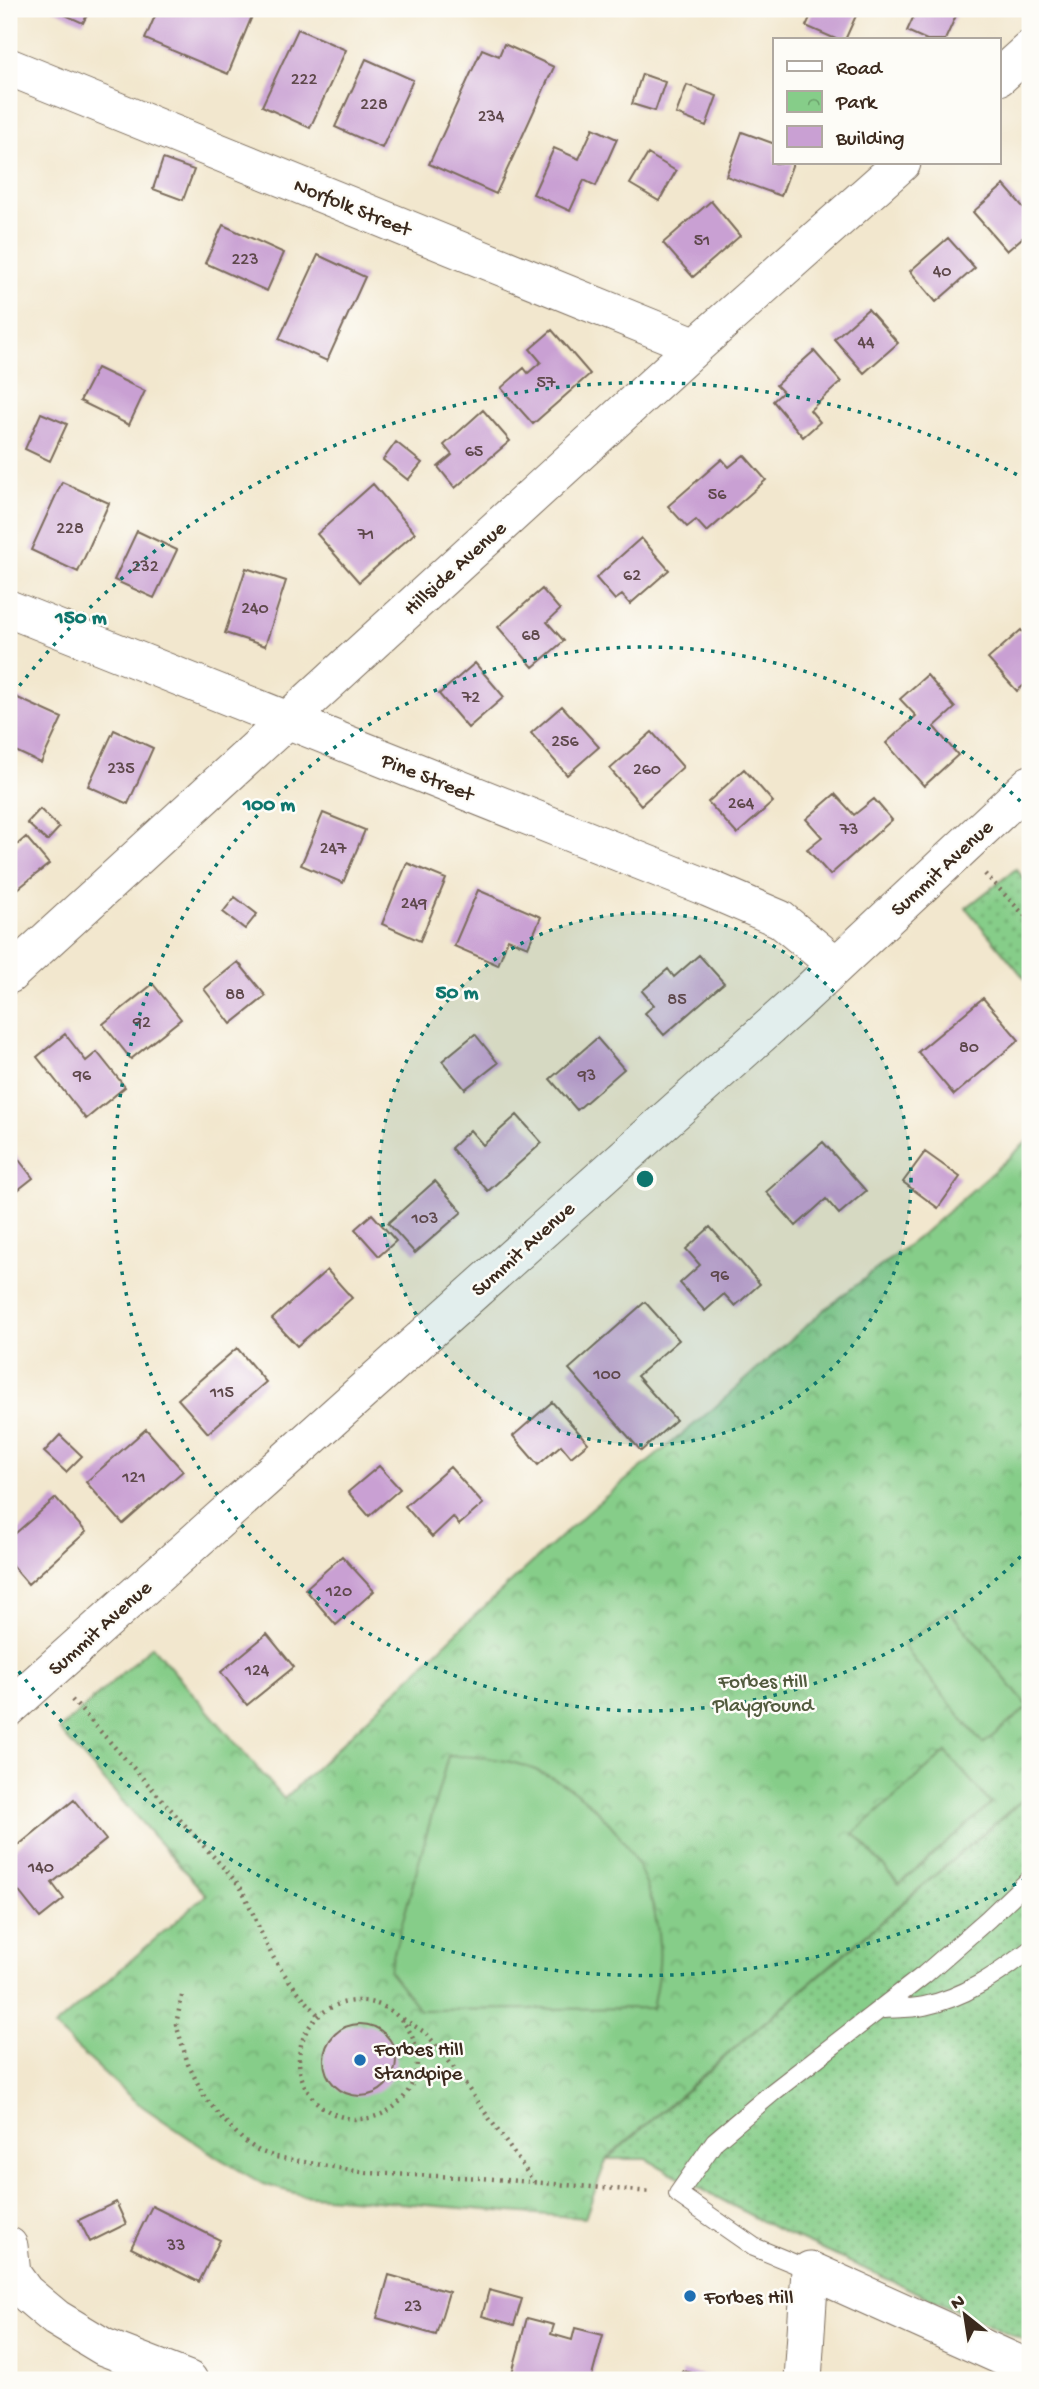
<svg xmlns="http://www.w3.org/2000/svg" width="1039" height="2389" viewBox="0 0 1039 2389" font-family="'Gochi Hand',sans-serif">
  <defs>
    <pattern id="grass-dots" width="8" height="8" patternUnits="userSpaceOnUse" patternTransform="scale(1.75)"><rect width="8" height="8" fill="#86cd89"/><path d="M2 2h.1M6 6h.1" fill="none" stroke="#6fa76f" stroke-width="1.8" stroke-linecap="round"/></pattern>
    <pattern id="park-crowns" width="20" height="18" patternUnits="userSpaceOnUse" patternTransform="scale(1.75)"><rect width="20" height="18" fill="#86cd89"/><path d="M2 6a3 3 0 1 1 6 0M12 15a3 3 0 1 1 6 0" fill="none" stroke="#6fa76f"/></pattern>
  </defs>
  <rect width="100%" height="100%" fill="#fdfcf7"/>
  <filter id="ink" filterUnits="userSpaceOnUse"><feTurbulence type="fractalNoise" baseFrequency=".0143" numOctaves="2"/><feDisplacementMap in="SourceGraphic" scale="14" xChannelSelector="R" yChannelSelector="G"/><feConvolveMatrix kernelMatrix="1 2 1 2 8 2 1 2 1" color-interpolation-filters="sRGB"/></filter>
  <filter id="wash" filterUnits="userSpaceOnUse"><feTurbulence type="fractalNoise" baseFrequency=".00686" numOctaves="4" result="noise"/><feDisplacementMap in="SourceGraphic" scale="28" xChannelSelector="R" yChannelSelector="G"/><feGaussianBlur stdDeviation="1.57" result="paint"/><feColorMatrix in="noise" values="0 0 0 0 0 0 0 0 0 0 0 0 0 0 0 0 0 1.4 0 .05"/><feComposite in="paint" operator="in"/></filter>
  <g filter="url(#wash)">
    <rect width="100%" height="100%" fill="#f2e7ce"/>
    <path fill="url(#grass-dots)" stroke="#607c54" stroke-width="2" d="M1016,869L1030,886V985L966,908Z
      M1030,1793V2343L776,2229L646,2159H607Z"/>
    <path fill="url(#park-crowns)" stroke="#607c54" stroke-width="2" d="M1030,1139V1793L607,2158L585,2218L301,2195L263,2184L217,2157L136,2102L54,2027L206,1895L59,1730L152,1646L284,1799L461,1628L592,1508L714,1408L824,1310L926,1231Z"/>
    <path fill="#86cd89" stroke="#607c54" stroke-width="2" d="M948,1609L1028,1707L983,1744L903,1646Z
      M946,1752L991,1804L899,1884L854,1833Z
      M448,1756C469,1756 490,1757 511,1762C595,1784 654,1859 659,1945C661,1966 656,1987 652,2008L420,2010L389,1971Z"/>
    <g id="blocks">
      <path fill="#c9a0d3" d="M52,9H90L83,23Z
        M158,9H255L228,74L145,39Z
        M814,9H859L845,40H838L806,26Z
        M917,9H959L945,40H927L907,31Z
        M298,29L346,50L310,128L262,106Z
        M504,44L554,67L496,194L429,164L482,49L499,56Z
        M366,59L413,80L382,148L335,127Z
        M642,74L665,82L655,111L632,104Z
        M687,85L717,96L706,126L676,114Z
        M593,128L617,139L596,186L584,180L570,211L533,194L554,148L579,159Z
        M742,132L775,144V163H793L781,196L726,176Z
        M648,154L676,171L659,201L630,184Z
        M163,159L194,170L183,200L153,189Z
        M1004,185L1030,215V231L1007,251L973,212Z
        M711,201L740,236L693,277L663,243Z
        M223,225L284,253L267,291L205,263Z
        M948,238L975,268L936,302L910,271Z
        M318,255L365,277L327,361L279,339Z
        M868,309L898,343L864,373L834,339Z
        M552,330L590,374L533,424L501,388L524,368L528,373L541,362L530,349Z
        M814,351L841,382L810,410L820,422L803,437L773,401L783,392L776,385Z
        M97,368L145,391L129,425L80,401Z
        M483,410L510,441L455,488L438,467L452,455L444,445Z
        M41,413L67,424L50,461L25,449Z
        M396,442L422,463L408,480L383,460Z
        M744,455L766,480L707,532L696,520L687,527L668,506L722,459L729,467Z
        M62,482L109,503L78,572L31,550Z
        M373,484L415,533L359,582L317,534Z
        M137,531L177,550L154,598L114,580Z
        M641,538L669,570L630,604L622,595L615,600L596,578Z
        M246,568L286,581L265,646L225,633Z
        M542,589L560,610L547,622L564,641L533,667L498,627Z
        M1021,630L1027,637L1030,634V680L1017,691L988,659Z
        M475,663L504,697L468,728L439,694Z
        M927,675L955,708L934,727L958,755L924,786L886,743L916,716L900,699Z
        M9,694L62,718L41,763L9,748Z
        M562,706L599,747L567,775L531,733Z
        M114,730L153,748L128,804L88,786Z
        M652,732L683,767L641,805L610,769Z
        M744,769L773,802L737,834L708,802Z
        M835,794L854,815L874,799L892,820L830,875L807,849L822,837L806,819Z
        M40,809L59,828L47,841L27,823Z
        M323,813L365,830L343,883L301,865Z
        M26,837L49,864L9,896V852Z
        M407,863L446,879L420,941L382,924Z
        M478,890L541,917L528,947L508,939L498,965L454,946Z
        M235,897L257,914L245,929L223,912Z
        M699,955L724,983L664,1035L645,1013L654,1005L642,991L668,969L674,977Z
        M238,962L266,996L231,1024L204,989Z
        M153,984L181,1019L131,1059L103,1024Z
        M983,998L1019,1040L954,1095L918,1052Z
        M65,1034L86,1061L97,1052L125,1087L86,1119L37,1057Z
        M475,1034L498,1063L465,1089L442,1061Z
        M597,1038L624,1069L577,1110L550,1079Z
        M517,1115L542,1143L488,1191L451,1148L470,1130L483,1145Z
        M823,1142L866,1191L839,1214L826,1199L796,1226L766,1192Z
        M9,1147L33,1178L9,1197Z
        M925,1152L960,1177L938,1208L903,1182Z
        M435,1181L462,1212L415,1253L388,1223Z
        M372,1214L396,1241L379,1256L355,1229Z
        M710,1227L760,1284L735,1306L724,1294L705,1311L680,1283L700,1265L686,1249Z
        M327,1270L352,1298L297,1346L272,1319Z
        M645,1302L679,1340L637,1376L676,1420L641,1451L569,1369Z
        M237,1348L266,1382L208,1433L178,1399Z
        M552,1402L588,1443L571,1457L561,1445L538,1465L513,1436Z
        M146,1429L183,1471L123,1524L86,1482Z
        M60,1435L82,1456L66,1472L44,1452Z
        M379,1466L400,1489L369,1516L348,1492Z
        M450,1467L483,1504L459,1525L453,1517L432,1537L405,1506Z
        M56,1498L86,1532L28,1584L9,1562V1539Z
        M342,1556L374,1591L336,1625L305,1589Z
        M267,1634L294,1667L247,1705L221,1672Z
        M74,1800L106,1840L52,1883L64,1899L40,1918L9,1879V1853Z
        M324 2060a36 36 0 1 1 72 0a36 36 0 1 1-72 0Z
        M116,2202L126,2224L90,2242L79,2220Z
        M152,2206L220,2240L199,2282L131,2248Z
        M389,2275L449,2292L436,2335L377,2318Z
        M489,2290L522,2299L514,2325L482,2316Z
        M527,2318L554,2325L551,2334L572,2340L575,2328L603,2335L591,2380H538L512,2373Z
        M682,2371L726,2379V2380H680Z"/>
    </g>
  </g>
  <g filter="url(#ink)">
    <use href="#blocks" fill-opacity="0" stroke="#7b6c5c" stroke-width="2"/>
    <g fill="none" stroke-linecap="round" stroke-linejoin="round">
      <defs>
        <path id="service" d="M881,2009C895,2008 910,2009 924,2006C964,1998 998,1974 1030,1950
          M810,2270L754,2247L678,2194L715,2141L773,2092L924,1975L988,1919L1030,1879"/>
        <path id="minor" d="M9,67L696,346
          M999,77L1030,49
          M9,609L708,888L780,919L836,965
          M9,975L696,346L902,163
          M9,1708L793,1006L1030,784
          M9,2246L12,2274L25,2292L56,2318L104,2347L189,2380
          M803,2380L810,2270L1030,2369"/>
      </defs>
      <use href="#service" stroke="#7b6c5c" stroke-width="20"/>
      <use href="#minor" stroke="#7b6c5c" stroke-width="39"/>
      <path stroke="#7b6c5c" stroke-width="4.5" stroke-dasharray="2 5" stroke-linecap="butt" d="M985,874L1030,921
        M72,1700L239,1885C252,1907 259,1932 272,1955C284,1977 303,1997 319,2016
        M182,1996L176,2024L188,2064L204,2096L219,2115L244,2141L259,2151L276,2157L367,2173L482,2178L652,2192
        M299 2060a59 59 0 1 1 118 0a59 59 0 1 1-118 0Z
        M403,2019L426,2033L451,2064L534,2182"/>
      <use href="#service" stroke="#fff" stroke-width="18"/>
      <use href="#minor" stroke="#fff" stroke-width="37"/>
    </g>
  </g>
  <circle cx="645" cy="1179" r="266" fill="#0f766e" fill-opacity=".12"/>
  <g fill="none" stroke="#0f766e" stroke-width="3.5" stroke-dasharray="3.5 7">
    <circle cx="645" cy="1179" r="266"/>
    <path d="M1028 1549A532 532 0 1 1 1028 809"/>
    <path d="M1025 1879A797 797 0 0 1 13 1664M13 694A797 797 0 0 1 1025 479"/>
  </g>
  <g fill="#1f6fb2" stroke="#fdfcf7" stroke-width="2.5">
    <circle cx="360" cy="2060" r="7"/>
    <circle cx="690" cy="2296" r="7"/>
  </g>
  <g text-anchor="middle" stroke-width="5" stroke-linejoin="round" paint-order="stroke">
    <g font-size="18" fill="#5e484b">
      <text x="304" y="84">222</text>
      <text x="374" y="109">228</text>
      <text x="491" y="121">234</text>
      <text x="702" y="245">51</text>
      <text x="245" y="264">223</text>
      <text x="942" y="276">40</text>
      <text x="866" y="347">44</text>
      <text x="546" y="387">57</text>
      <text x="474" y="456">65</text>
      <text x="717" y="499">56</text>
      <text x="70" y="533">228</text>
      <text x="366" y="539">71</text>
      <text x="145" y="571">232</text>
      <text x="632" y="580">62</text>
      <text x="255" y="613">240</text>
      <text x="531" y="640">68</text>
      <text x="471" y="702">72</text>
      <text x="565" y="746">256</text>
      <text x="121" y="773">235</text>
      <text x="647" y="774">260</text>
      <text x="741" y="808">264</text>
      <text x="849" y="834">73</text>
      <text x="333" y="853">247</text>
      <text x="414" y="908">249</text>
      <text x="235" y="999">88</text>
      <text x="677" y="1004">85</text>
      <text x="142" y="1027">92</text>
      <text x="969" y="1052">80</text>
      <text x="82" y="1080">96</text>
      <text x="587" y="1080">93</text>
      <text x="425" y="1223">103</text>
      <text x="720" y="1280">96</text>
      <text x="607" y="1379">100</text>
      <text x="222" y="1397">115</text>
      <text x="134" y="1482">121</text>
      <text x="339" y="1596">120</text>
      <text x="257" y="1675">124</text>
      <text x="41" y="1872">140</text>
      <text x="176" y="2250">33</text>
      <text x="413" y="2311">23</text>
    </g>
    <g font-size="21" fill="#3b2a1e" stroke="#fdfcf7">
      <text transform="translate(353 206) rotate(22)" y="7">Norfolk Street</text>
      <text transform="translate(454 567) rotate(-42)" y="7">Hillside Avenue</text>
      <text transform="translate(428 776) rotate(22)" y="7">Pine Street</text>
      <text transform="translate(941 867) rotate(-43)" y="7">Summit Avenue</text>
      <text transform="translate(522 1248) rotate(-42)" y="7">Summit Avenue</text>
      <text transform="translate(99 1627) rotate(-42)" y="7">Summit Avenue</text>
    </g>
    <g font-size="21" fill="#525b3e" stroke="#fdfcf7">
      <text x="763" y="1687">Forbes Hill<tspan x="763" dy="24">Playground</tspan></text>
    </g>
    <g font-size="21" fill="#3b2a1e" stroke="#fdfcf7" text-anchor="start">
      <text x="374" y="2055">Forbes Hill<tspan x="374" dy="24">Standpipe</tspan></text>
      <text x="704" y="2303">Forbes Hill</text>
    </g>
  </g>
  <circle cx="645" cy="1179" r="10" fill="#0f766e" stroke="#fdfcf7" stroke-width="3.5"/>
  <g font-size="21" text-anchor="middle" font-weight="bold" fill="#0f766e" stroke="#fdfcf7" stroke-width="5" stroke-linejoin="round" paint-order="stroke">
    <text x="81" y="623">150 m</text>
    <text x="269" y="810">100 m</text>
    <text x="457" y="998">50 m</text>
  </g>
  <rect width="1039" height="2389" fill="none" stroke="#fdfcf7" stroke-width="35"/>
  <rect x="773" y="38" width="228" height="126" fill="#fdfcf7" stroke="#afa8a0" stroke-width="2"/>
  <rect x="787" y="61" width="35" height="10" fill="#ffffff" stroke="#afa8a0" stroke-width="2"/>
  <text x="836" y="74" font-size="21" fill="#3b2a1e">Road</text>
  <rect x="787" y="91" width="35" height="21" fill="url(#park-crowns)" stroke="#afa8a0" stroke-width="2"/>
  <text x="836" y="108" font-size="21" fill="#3b2a1e">Park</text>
  <rect x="787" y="126" width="35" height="21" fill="#c9a0d3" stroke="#afa8a0" stroke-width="2"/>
  <text x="836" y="144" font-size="21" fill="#3b2a1e">Building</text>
  <g transform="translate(965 2315) rotate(330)" stroke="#fdfcf7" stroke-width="5" paint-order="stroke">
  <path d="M0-5L12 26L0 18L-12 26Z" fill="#3b2a1e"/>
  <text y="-10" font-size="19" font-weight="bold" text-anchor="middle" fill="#3b2a1e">N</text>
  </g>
</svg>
